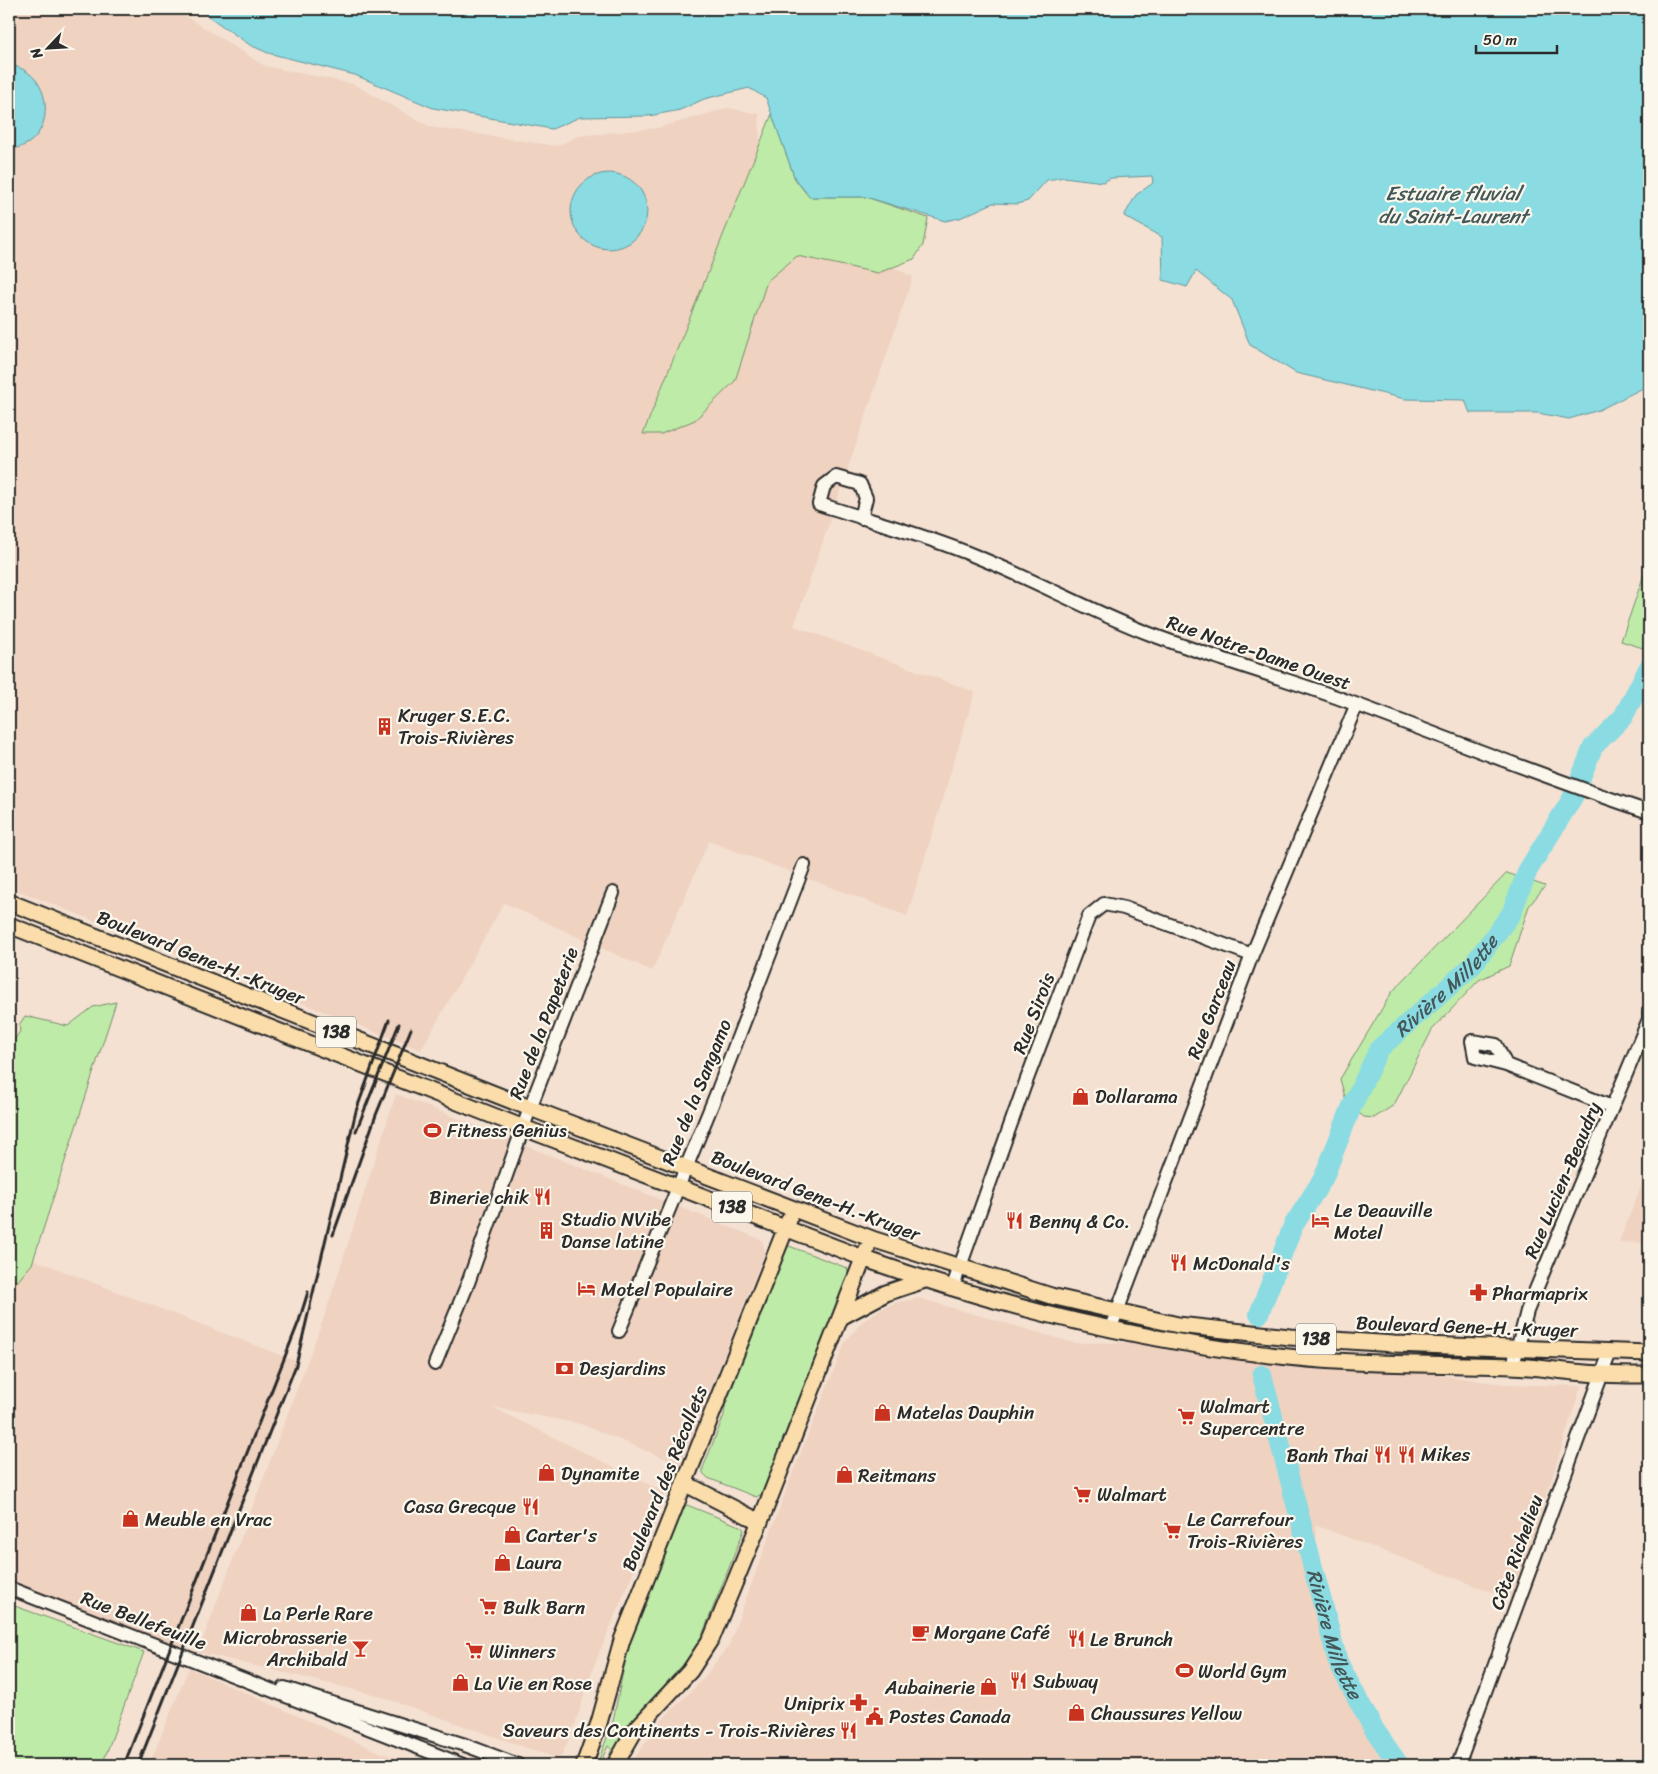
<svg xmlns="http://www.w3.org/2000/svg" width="1658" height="1774" viewBox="0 0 1658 1774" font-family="Sriracha,sans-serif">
  <rect width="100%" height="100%" fill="#f4e1d2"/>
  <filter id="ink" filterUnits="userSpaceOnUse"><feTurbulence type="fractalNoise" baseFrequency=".02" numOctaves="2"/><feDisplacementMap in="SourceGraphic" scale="10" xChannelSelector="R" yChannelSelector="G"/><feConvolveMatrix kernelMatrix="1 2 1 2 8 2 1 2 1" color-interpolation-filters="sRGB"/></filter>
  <g filter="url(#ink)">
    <path fill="#efd2c0" d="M9,9H174L265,66L353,84L430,127L557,146L578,136L658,128L728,108L759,114L761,200L913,277L794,626L975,692L907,916L709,841L652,971L504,903L421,1050L9,887Z
      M396,1094L762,1240L765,1251L681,1465L581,1424L492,1407L666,1493L593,1668L575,1724L561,1757H553L376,1695L198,1652L325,1315Z
      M1649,1167V1243L1619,1242Z
      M9,1250L298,1362L183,1651L9,1581Z
      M918,1298L1074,1343L1173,1342L1388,1368L1503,1384L1581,1386L1513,1600L1315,1525L1324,1622L1406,1765H630L660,1722L703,1679L729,1645L788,1485L845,1342L862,1322L879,1310L895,1303Z
      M189,1668L377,1751L414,1765H149Z"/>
    <path fill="#bfeba8" stroke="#758b6a" d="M772,114L795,179L809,197H866L928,218L923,245L914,259L878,273L797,256L767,281L735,381L695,420L661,434H643Z
      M1649,560V650L1621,641Z
      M1507,873L1545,886L1529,906L1509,966L1479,980L1432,1030L1394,1105L1374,1118L1364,1117L1347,1104L1340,1079L1392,992Z
      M116,1002L32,1264L17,1282L9,1277V1049L20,1031L19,1025L25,1016L68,1026L93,1007Z
      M789,1246L847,1268L849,1274L764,1493L756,1497L708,1478L703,1473V1468L724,1415L727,1392L784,1248Z
      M687,1505L742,1527L744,1530L699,1643L671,1681L634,1720L620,1740L607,1765H605L612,1749L608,1746L599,1765H597L613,1721L628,1647L683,1507Z
      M9,1604L144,1652L102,1765H9Z"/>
    <path fill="#8adbe2" stroke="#649599" d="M198,9H1649V385L1599,410L1569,419L1538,413H1470L1465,400L1405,399L1296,373L1250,345L1232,300L1196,271L1187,287L1163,280L1162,237L1124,216L1136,195L1153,183L1152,176L1111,178L1103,182L1064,177L1047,180L1028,201L1017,204L993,203L960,218L945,221L866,197H810L795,179L766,98L749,88L704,99L680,110L649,116L580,117L552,129L433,108L355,75L268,53L250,45Z
      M9,65C58,72 57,147 9,149Z
      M571 211a38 38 0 1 1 76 0a38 38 0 1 1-76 0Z"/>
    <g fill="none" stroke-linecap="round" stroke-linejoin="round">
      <g stroke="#8adbe2" stroke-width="20">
        <path id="s1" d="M1259,1314L1293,1226L1323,1179L1352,1106L1379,1049L1472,966L1511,914L1528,870L1573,797L1593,747L1623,717L1649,667"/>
        <path id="s2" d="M1262,1375L1338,1662L1372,1726L1399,1765"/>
      </g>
      <defs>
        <path id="minor" d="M861,518L866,498L860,484L836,477L824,486L819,504C871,521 925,535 975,556C1035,580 1090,611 1150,634C1211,657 1274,675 1336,697C1440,735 1543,777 1649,812
          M1506,1065L1496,1045L1472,1041L1475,1057L1506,1065L1612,1107
          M952,1289L1024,1087L1089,916L1104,904L1124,908L1252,955
          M1110,1330L1252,955L1356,706
          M619,1331L718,1090L804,865
          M435,1364L468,1283L530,1108L613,893
          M1513,1366L1527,1311L1649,1019V1011
          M9,1588L463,1765
          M284,1688L465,1745L518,1765
          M1458,1765L1610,1352"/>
        <path id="major" d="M9,902L530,1108L875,1240L1051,1296L1178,1325L1290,1337L1394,1344L1649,1353
          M9,925L524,1128L871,1261C1007,1309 1145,1342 1288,1357C1362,1365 1437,1364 1511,1366C1541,1367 1571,1373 1602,1374C1617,1375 1633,1375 1649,1375
          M841,1317L886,1293L925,1280
          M684,1483L760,1522
          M584,1765L599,1723L622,1640L789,1220
          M615,1765L635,1730L690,1671L712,1637L766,1507L867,1249"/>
      </defs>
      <use href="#minor" stroke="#2b2b2b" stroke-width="16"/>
      <use href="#major" stroke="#2b2b2b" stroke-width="19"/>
      <use href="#minor" stroke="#fbf7ec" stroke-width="12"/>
      <use href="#major" stroke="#faddab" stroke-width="15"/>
      <path stroke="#2b2b2b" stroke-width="3" d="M356,1131L399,1024
        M333,1235L376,1115L411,1029
        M124,1765L299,1321L308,1292
        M138,1765L296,1365L356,1111L389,1020"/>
    </g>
  </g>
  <defs>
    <symbol id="building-bare" viewBox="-9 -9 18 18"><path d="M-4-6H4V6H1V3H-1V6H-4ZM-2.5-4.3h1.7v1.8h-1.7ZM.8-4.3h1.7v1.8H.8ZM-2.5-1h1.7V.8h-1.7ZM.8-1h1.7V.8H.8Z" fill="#c8321e" stroke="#fbf7ec" stroke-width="2.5" paint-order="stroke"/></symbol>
    <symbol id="shop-bare" viewBox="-9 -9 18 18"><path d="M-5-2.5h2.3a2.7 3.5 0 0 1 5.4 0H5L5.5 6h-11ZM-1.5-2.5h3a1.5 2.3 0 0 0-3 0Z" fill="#c8321e" stroke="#fbf7ec" stroke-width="2.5" paint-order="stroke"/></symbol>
    <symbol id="stadium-bare" viewBox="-9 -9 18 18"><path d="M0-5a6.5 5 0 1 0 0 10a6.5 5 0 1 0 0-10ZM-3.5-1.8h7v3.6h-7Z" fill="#c8321e" stroke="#fbf7ec" stroke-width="2.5" paint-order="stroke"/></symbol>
    <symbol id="restaurant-bare" viewBox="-9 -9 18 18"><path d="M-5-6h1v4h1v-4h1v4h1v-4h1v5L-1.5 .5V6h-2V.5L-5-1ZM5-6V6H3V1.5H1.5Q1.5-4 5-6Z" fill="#c8321e" stroke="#fbf7ec" stroke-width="2.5" paint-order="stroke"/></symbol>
    <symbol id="hotel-bare" viewBox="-9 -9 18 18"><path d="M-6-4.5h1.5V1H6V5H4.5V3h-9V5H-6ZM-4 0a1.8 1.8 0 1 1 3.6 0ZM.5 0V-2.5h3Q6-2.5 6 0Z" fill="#c8321e" stroke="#fbf7ec" stroke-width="2.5" paint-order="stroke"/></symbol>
    <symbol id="pharmacy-bare" viewBox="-9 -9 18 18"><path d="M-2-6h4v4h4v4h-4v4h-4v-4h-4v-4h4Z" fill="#c8321e" stroke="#fbf7ec" stroke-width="2.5" paint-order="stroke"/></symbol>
    <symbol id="bank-bare" viewBox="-9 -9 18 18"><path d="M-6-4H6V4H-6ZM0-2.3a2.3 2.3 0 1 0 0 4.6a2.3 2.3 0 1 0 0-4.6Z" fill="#c8321e" stroke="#fbf7ec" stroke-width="2.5" paint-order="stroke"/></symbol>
    <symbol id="supermarket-bare" viewBox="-9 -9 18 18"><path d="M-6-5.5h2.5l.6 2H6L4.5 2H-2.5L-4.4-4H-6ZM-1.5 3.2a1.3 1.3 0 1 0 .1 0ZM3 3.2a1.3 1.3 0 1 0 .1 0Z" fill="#c8321e" stroke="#fbf7ec" stroke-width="2.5" paint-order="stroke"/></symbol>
    <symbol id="cafe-bare" viewBox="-9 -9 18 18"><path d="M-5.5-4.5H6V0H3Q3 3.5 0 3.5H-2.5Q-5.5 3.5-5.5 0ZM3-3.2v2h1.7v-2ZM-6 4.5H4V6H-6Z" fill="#c8321e" stroke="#fbf7ec" stroke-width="2.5" paint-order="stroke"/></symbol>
    <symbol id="bar-bare" viewBox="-9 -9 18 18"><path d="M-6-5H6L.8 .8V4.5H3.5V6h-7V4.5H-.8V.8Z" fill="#c8321e" stroke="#fbf7ec" stroke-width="2.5" paint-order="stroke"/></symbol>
    <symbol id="civic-bare" viewBox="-9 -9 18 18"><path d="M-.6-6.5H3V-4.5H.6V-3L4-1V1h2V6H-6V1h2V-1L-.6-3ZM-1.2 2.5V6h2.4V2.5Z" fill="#c8321e" stroke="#fbf7ec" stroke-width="2.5" paint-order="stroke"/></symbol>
  </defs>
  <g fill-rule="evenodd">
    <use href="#building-bare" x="372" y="714" width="25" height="25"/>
    <use href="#shop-bare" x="1068" y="1084" width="25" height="25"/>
    <use href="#stadium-bare" x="420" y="1118" width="25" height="25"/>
    <use href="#restaurant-bare" x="530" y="1184" width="25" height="25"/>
    <use href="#restaurant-bare" x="1002" y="1208" width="25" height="25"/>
    <use href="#hotel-bare" x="1308" y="1208" width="25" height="25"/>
    <use href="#building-bare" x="534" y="1218" width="25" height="25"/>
    <use href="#restaurant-bare" x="1166" y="1250" width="25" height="25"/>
    <use href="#hotel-bare" x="574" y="1276" width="25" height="25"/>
    <use href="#pharmacy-bare" x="1466" y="1280" width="25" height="25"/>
    <use href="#bank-bare" x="552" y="1356" width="25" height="25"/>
    <use href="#shop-bare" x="870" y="1400" width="25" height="25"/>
    <use href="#supermarket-bare" x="1174" y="1404" width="25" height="25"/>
    <use href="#restaurant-bare" x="1394" y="1442" width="25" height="25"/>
    <use href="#restaurant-bare" x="1370" y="1442" width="25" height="25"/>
    <use href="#shop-bare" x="534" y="1460" width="25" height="25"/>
    <use href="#shop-bare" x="832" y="1462" width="25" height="25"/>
    <use href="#supermarket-bare" x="1070" y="1482" width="25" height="25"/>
    <use href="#restaurant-bare" x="518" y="1494" width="25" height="25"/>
    <use href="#shop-bare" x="118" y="1506" width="25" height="25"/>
    <use href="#supermarket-bare" x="1160" y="1518" width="25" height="25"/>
    <use href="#shop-bare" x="500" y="1522" width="25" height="25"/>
    <use href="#shop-bare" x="490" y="1550" width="25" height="25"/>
    <use href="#supermarket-bare" x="476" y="1594" width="25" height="25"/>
    <use href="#shop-bare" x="236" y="1600" width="25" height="25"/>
    <use href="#cafe-bare" x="908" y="1620" width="25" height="25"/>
    <use href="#restaurant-bare" x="1064" y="1626" width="25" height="25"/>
    <use href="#bar-bare" x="348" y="1636" width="25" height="25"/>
    <use href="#supermarket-bare" x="462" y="1638" width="25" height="25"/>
    <use href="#stadium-bare" x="1172" y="1658" width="25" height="25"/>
    <use href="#restaurant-bare" x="1006" y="1668" width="25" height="25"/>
    <use href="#shop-bare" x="448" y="1670" width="25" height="25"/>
    <use href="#shop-bare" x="976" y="1674" width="25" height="25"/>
    <use href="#pharmacy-bare" x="846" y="1690" width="25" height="25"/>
    <use href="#shop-bare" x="1064" y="1700" width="25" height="25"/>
    <use href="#civic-bare" x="862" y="1704" width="25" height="25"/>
    <use href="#restaurant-bare" x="836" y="1718" width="25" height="25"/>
  </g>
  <g text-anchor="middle" stroke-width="4.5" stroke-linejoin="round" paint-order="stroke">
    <g fill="#fbf7ec" stroke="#696865" stroke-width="1">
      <rect x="316" y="1016.5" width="40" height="31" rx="4"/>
      <rect x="712" y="1191.5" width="40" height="31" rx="4"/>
      <rect x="1296" y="1323.5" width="40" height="31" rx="4"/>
    </g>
    <g font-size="18" font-weight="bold" fill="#2b2b2b">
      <text x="336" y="1038">138</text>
      <text x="732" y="1213">138</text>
      <text x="1316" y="1345">138</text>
    </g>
    <g font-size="19" fill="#2b2b2b" stroke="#fbf7ec">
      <text transform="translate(1259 652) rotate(19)" y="7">Rue Notre-Dame Ouest</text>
      <text transform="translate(201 957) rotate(22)" y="7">Boulevard Gene-H.-Kruger</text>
      <text transform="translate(1211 1009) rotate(-69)" y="7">Rue Garceau</text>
      <text transform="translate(1033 1013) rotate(-69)" y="7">Rue Sirois</text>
      <text transform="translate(543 1023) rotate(-69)" y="7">Rue de la Papeterie</text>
      <text transform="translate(696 1092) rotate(-68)" y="7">Rue de la Sangamo</text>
      <text transform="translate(1562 1180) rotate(-67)" y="7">Rue Lucien-Beaudry</text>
      <text transform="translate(816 1195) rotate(21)" y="7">Boulevard Gene-H.-Kruger</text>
      <text transform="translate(1467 1326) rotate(2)" y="7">Boulevard Gene-H.-Kruger</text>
      <text transform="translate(664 1478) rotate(-68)" y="7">Boulevard des Récollets</text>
      <text transform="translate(1516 1552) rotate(-70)" y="7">Côte Richelieu</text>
      <text transform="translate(144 1620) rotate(21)" y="7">Rue Bellefeuille</text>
    </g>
    <g font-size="19" fill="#2b2b2b" stroke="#fbf7ec" text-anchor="start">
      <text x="398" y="722">Kruger S.E.C.<tspan x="398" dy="22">Trois-Rivières</tspan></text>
      <text x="1095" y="1103">Dollarama</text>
      <text x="447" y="1137">Fitness Genius</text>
      <text x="529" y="1204" text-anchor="end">Binerie chik</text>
      <text x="1334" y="1217">Le Deauville<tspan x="1334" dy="22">Motel</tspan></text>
      <text x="561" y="1226">Studio NVibe<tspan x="561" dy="22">Danse latine</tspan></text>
      <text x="1029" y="1228">Benny &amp; Co.</text>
      <text x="1193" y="1270">McDonald's</text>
      <text x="601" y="1296">Motel Populaire</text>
      <text x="1492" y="1300">Pharmaprix</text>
      <text x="579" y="1375">Desjardins</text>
      <text x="1200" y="1413">Walmart<tspan x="1200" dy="22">Supercentre</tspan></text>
      <text x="897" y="1419">Matelas Dauphin</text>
      <text x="1421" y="1461">Mikes</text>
      <text x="1368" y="1462" text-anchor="end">Banh Thai</text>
      <text x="561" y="1480">Dynamite</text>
      <text x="858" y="1482">Reitmans</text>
      <text x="1097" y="1501">Walmart</text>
      <text x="516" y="1513" text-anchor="end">Casa Grecque</text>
      <text x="145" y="1526">Meuble en Vrac</text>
      <text x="1187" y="1526">Le Carrefour<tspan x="1187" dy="22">Trois-Rivières</tspan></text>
      <text x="526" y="1542">Carter's</text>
      <text x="516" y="1569">Laura</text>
      <text x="503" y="1614">Bulk Barn</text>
      <text x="263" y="1620">La Perle Rare</text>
      <text x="934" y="1639">Morgane Café</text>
      <text x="347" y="1644" text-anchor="end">Microbrasserie<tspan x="347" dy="22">Archibald</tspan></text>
      <text x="1090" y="1646">Le Brunch</text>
      <text x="489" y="1658">Winners</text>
      <text x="1198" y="1678">World Gym</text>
      <text x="1033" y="1688">Subway</text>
      <text x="474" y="1690">La Vie en Rose</text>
      <text x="975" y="1694" text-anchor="end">Aubainerie</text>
      <text x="845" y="1710" text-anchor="end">Uniprix</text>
      <text x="1091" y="1720">Chaussures Yellow</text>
      <text x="889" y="1723">Postes Canada</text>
      <text x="835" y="1737" text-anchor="end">Saveurs des Continents - Trois-Rivières</text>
    </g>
    <g font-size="20" font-style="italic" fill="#435759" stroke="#fbf7ec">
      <text x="1453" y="200">Estuaire fluvial<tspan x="1453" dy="23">du Saint-Laurent</tspan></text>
      <text dy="7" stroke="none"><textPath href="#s1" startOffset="384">Rivière Millette</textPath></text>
      <text dy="7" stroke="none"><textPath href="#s2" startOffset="269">Rivière Millette</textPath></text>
    </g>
  </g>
  <rect width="1658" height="1774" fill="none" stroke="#fbf7ec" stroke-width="30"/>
  <rect x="15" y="15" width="1628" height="1744" fill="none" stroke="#2b2b2b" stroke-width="2" filter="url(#ink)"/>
  <g transform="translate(48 48) rotate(245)" stroke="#fbf7ec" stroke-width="4" paint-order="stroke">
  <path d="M0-4L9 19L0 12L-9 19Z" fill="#2b2b2b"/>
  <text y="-8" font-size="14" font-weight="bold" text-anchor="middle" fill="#2b2b2b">N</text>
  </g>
  <path d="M1476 45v8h81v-8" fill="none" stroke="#2b2b2b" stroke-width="2.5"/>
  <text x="1483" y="45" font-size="15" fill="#2b2b2b" stroke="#fbf7ec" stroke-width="4" paint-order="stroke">50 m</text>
</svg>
